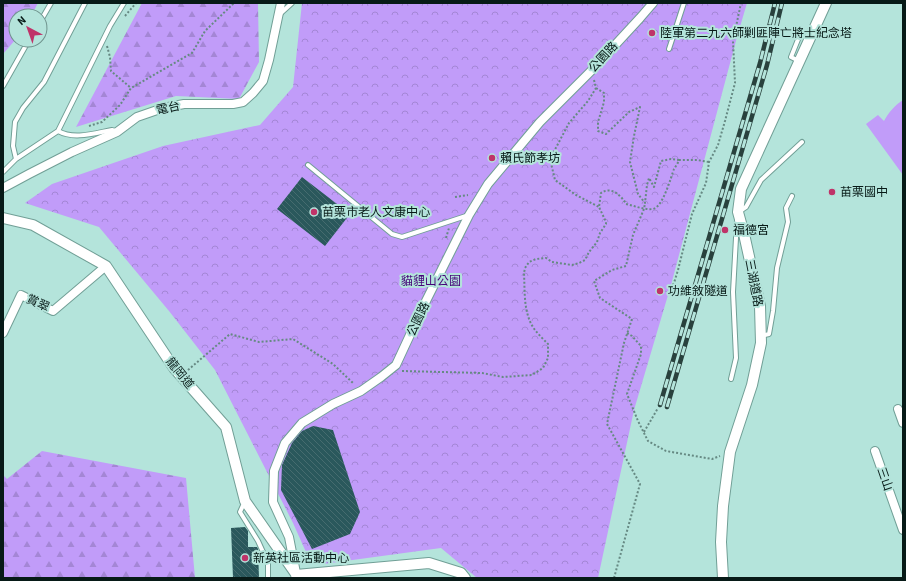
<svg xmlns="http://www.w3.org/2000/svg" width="906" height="581" viewBox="0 0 906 581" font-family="'Source Sans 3','Noto Sans TC',sans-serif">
  <defs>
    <pattern id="forest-firs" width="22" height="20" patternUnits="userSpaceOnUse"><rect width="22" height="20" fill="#c19cf9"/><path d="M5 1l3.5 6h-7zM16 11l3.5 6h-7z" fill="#a486d5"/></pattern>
    <pattern id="park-crowns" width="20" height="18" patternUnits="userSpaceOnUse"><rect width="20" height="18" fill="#c19cf9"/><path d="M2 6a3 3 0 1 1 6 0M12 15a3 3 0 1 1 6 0" fill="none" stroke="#a486d5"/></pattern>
    <pattern id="building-back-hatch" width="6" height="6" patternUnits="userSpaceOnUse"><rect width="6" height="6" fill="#2a585c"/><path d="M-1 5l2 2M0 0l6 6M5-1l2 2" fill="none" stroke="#466c6f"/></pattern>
  </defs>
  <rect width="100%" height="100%" fill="#b4e4db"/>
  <path fill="#c19cf9" d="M903,100V175L866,124L878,115L884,121C889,112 894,106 903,100Z"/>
  <path fill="url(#forest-firs)" d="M3,3H38L31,16H16V39L3,54Z
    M142,3H258L259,62L239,99L176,96L76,127Z
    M42,451L186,478L195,578H3V475L7,479Z"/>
  <path fill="url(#park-crowns)" d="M302,3H747L737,37L671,285L634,410L598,578H477L441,548L323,564L310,561L293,523L215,370L169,311L99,227L25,203L52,184L163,146L260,125L293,87Z"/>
  <path fill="url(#building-back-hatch)" d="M302,177L350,214L325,246L277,209Z
    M313,426L333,430L360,512L350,534L312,549L281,490L282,465L292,443L302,431Z
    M245,527L248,531V547H257L258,549L259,578H233L231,528Z"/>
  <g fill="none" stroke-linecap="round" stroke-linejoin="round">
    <defs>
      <path id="service" d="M281,13L292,3
        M40,22L51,3
        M799,37L791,57L799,61
        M669,49L684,3
        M3,86L29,40
        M115,131L112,130C95,133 74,140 58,131L110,26L124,3
        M16,159L13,146L15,122L23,108L44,82L85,3
        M308,165L392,234L402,237L469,215
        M3,172L16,159L58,131
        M740,211L746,207L761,180L802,142
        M761,336L769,334L773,311L777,268L788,222L786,208L792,196
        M731,379L736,358L733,292L737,220
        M245,501L240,512L258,541L268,563V578"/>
      <path id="minor" d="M3,188L29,174L72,152L117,132L137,117L163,108L184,104H233L243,102L253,93L263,81L269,60L281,3
        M3,333L21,295L53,311L106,266
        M898,409L903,423
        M875,451L903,530
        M296,573L289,537L273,502L274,471L285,443L302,423L333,404L361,391L381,377L396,365L422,309L469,215L488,184L540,122L592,70L640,18L653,3"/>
      <path id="tertiary" d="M3,218L33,225L106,266L174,368L226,427L245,501L296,574L304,578
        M296,575L429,563L461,573L465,578
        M723,578L721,542L723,506L730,452L752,385L761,343L760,306L744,234L738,212L741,189L826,3"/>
    </defs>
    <use href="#service" stroke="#719f96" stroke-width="6"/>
    <use href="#minor" stroke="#719f96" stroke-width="10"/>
    <use href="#tertiary" stroke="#719f96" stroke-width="12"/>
    <path stroke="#668983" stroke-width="2" stroke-dasharray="2 2" stroke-linecap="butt" d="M125,16L136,3
      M107,46L110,57L111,71L131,88
      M594,80L596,88L588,101L569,123L550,159L555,180L576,195L599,207
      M596,88L604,93V102L598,122V131L606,134L629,112L640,107L634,136L630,162L638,194L645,203L647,185L649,178L654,187L661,161L671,159L679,160
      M89,126L102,122L120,105L131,88L192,53L205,31L234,3
      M455,197L468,195
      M446,238L449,228
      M669,292L674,283L678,270L692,214L706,183L709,162L718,145L725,121L735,83L733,41L741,3
      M627,333L632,336L641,346V354L627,394L638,421L648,441L666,451L712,459L720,456
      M188,370L230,334L259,342L293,339L333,364L354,384
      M402,371L482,373L503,377L532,375L543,368L548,358V344C544,340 539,335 535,330C523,314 525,292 524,273L525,268L529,262L536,259L546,258L552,262L572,265L579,263L585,260L589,252L597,242L600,233L606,224V222L599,207L601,193C611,186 621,195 626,204C635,206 644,210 653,209C663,207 671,177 674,169C676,166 678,163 679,160H697L709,162
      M644,432L658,408
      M614,578L640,484L607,424L624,343L632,319L600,298L594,281L612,270L626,266L633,235L644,209L645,203"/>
    <use href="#service" stroke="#fff" stroke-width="4"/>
    <use href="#minor" stroke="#fff" stroke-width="8"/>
    <use href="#tertiary" stroke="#fff" stroke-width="10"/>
    <defs>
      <path id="rail" d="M660,405L760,63L775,3
        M667,407L767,65L782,3"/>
    </defs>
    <use href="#rail" stroke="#29413d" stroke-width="4.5"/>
    <use href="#rail" stroke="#b4e4db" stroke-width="3" stroke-dasharray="9" stroke-linecap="butt"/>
  </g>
  <g fill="#bf3369" stroke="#b4e4db" stroke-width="1.5">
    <circle cx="652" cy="33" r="4"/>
    <circle cx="492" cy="158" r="4"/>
    <circle cx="832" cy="192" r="4"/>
    <circle cx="314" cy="212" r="4"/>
    <circle cx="725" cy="230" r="4"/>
    <circle cx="660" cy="291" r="4"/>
    <circle cx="245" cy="558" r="4"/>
  </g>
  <g text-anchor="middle" stroke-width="4" stroke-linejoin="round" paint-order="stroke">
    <g font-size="12" fill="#071a17" stroke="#b4e4db" text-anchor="start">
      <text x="660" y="37">陸軍第二九六師剿匪陣亡將士紀念塔</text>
      <text x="500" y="162">賴氏節孝坊</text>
      <text x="840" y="196">苗栗國中</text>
      <text x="322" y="216">苗栗市老人文康中心</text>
      <text x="733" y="234">福德宮</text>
      <text x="668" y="295">功維敘隧道</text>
      <text x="253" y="562">新英社區活動中心</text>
    </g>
    <g font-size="12" fill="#071a17" stroke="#b4e4db">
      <text transform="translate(603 57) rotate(-47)" y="4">公園路</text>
      <text transform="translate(168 108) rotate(-13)" y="4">電台</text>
      <text transform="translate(754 283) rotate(79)" y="4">三湖道路</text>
      <text transform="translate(38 303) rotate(24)" y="4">賞翠</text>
      <text transform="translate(418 319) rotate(-65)" y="4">公園路</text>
      <text transform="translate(180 373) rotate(51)" y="4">龍岡道</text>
      <text transform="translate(885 479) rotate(71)" y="4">三山</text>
    </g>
    <g font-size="12" fill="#460579" stroke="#b4e4db">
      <text x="431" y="285">貓貍山公園</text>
    </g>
  </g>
  <rect width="906" height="581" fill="none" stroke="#071a17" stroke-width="8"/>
  <g transform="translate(28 28) rotate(319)"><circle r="19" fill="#b4e4db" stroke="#6f938d"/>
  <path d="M0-3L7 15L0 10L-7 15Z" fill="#bf3369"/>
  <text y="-6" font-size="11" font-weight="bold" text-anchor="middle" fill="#071a17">N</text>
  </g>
</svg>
